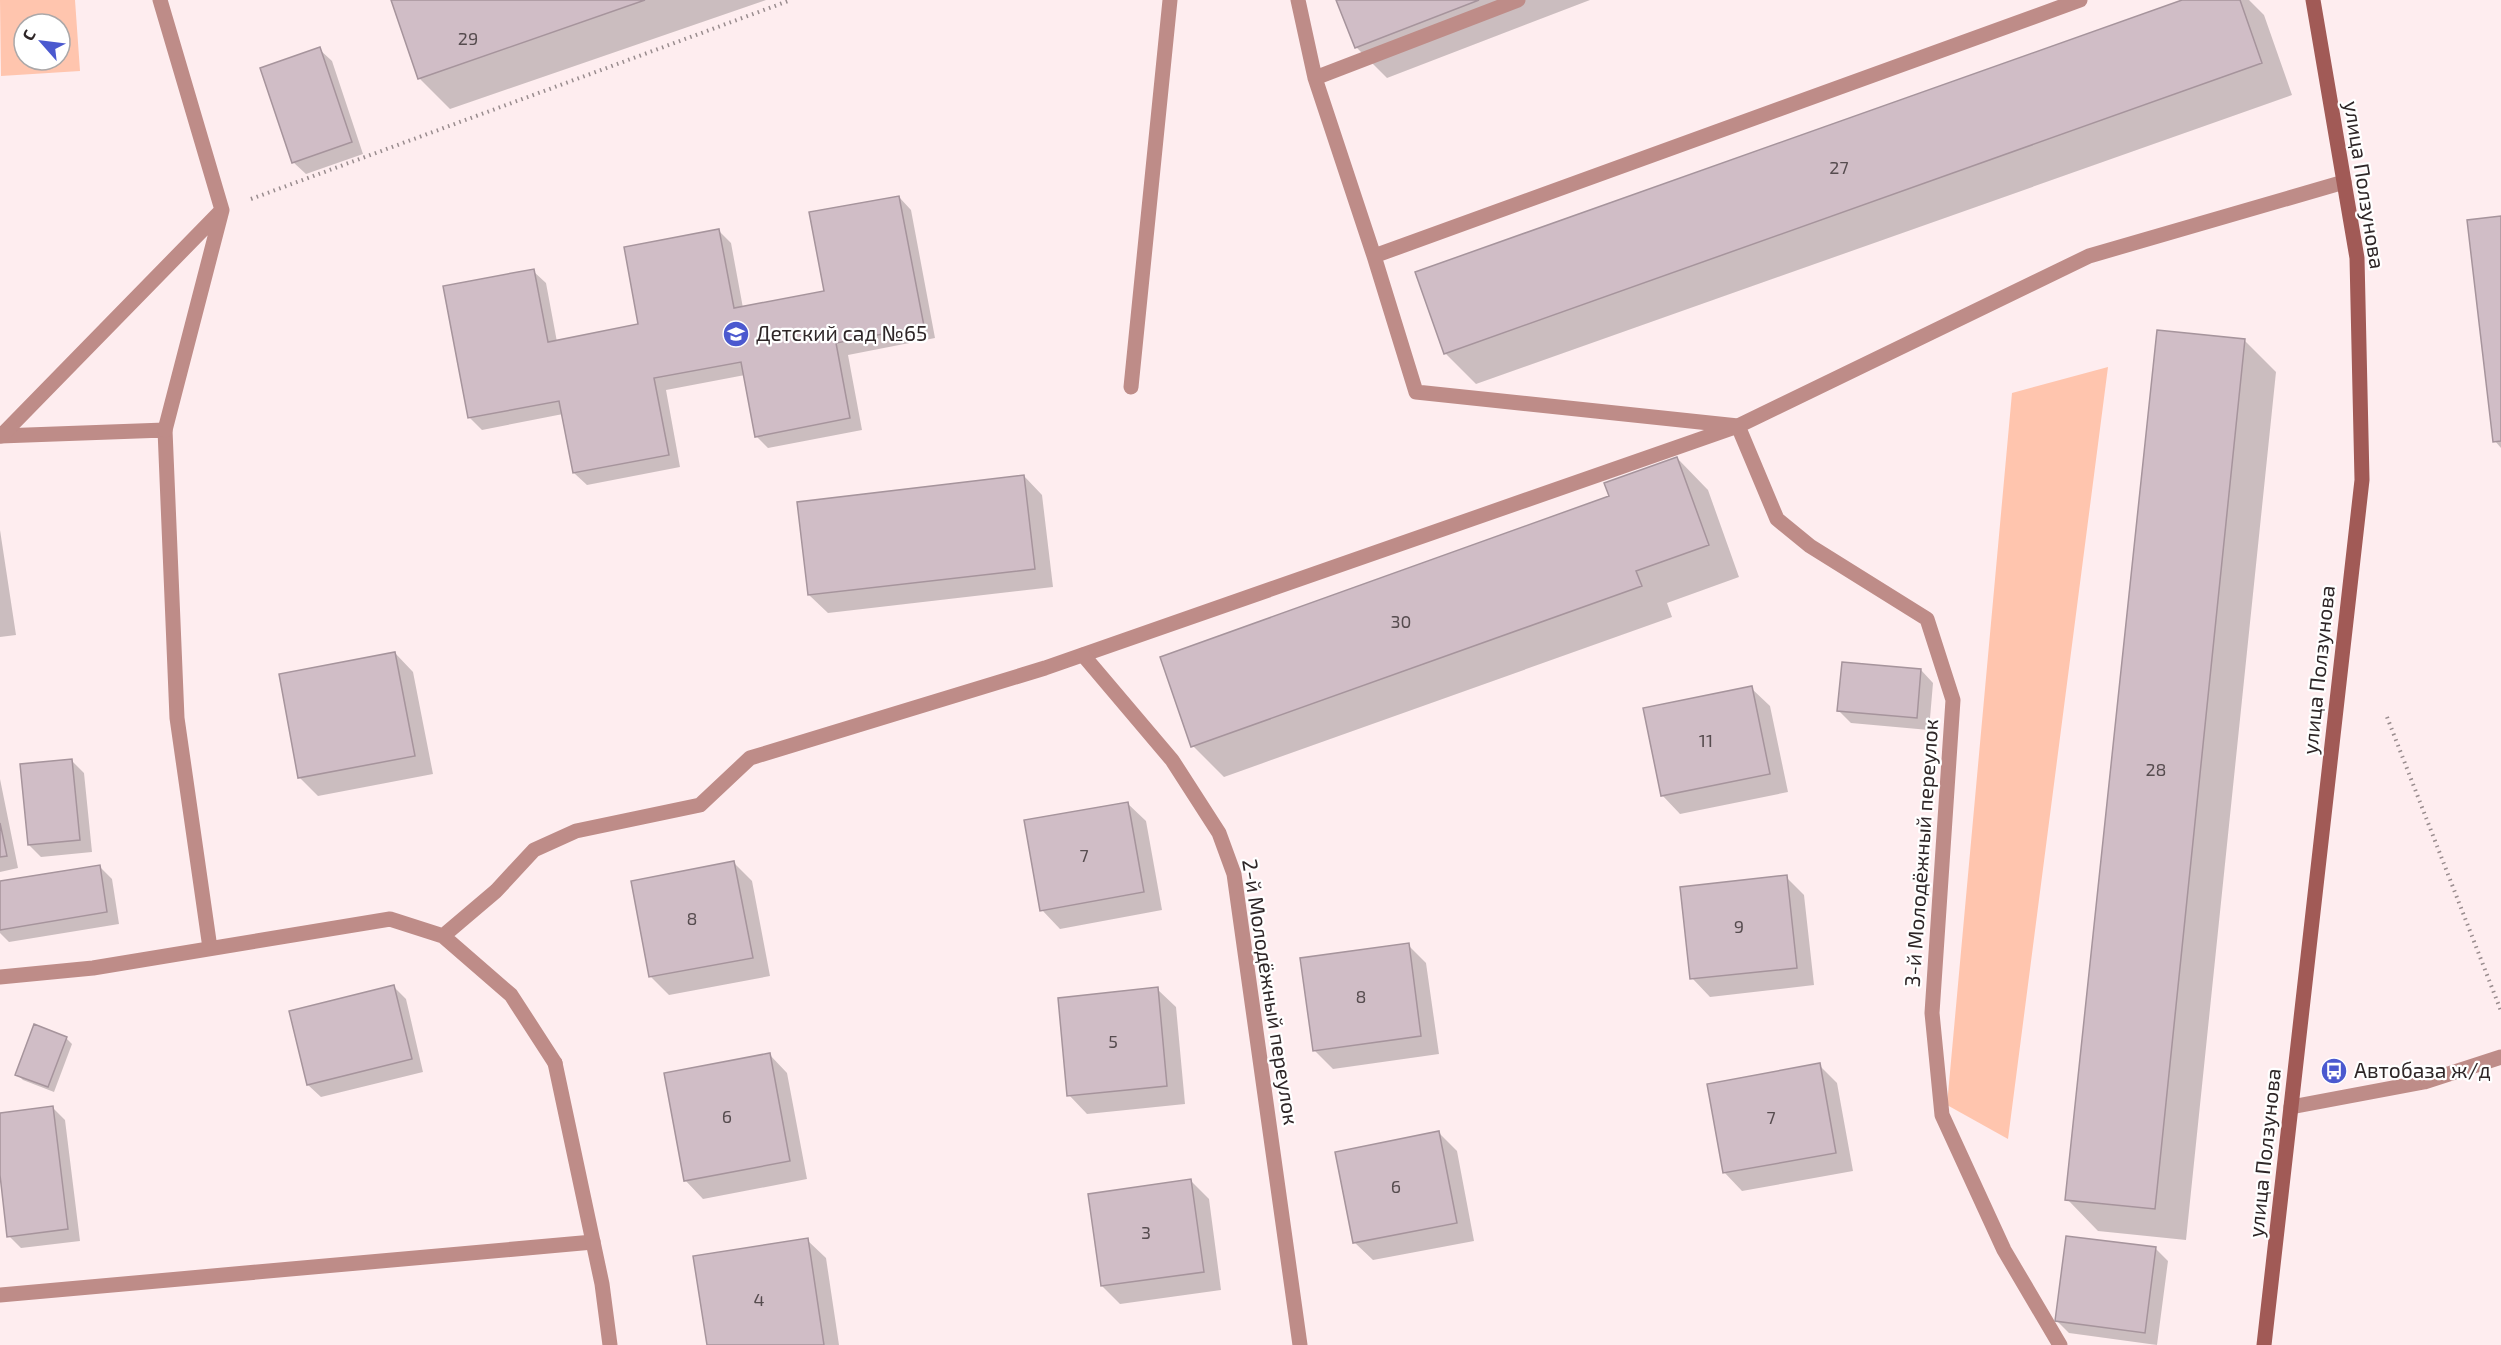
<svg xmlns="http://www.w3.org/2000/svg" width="2501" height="1345" viewBox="0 0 2501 1345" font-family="'Exo 2',sans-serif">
  <rect width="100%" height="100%" fill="#feedef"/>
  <path fill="#ffc5ae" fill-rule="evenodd" d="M0,0H75L80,71L1,76ZM24,24H60V60H24Z
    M2108,367L2008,1139L1947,1105L2012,393Z"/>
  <path fill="#0003" d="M392,0H766L450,109L419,78Z
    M1338,0H1590L1387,78L1356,47Z
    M2186,0H2249L2264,15L2292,95L1476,384L1445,353Z
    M319,49L332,61L363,154L306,174L293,162Z
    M899,197L911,210L935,338L848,355L862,430L768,448L756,436L745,375L666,390L680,467L587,485L574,473L563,414L482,430L469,417L533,271L546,283L557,342L640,326L719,231L731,243L743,308L825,292Z
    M2501,218V448L2495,441Z
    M2245,341L2276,372L2186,1240L2098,1231L2067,1199Z
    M1677,458L1708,490L1739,577L1667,603L1672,617L1224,777L1193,746Z
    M1024,476L1042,495L1053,587L828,613L809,595Z
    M0,530L16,635L0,637Z
    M395,653L413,672L433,774L318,796L299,777Z
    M1921,670L1933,683L1929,730L1851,723L1839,711Z
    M1751,688L1770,706L1788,792L1680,814L1662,795Z
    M72,761L84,773L92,852L41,857L29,845Z
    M0,779L18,868L0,872Z
    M1127,803L1146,821L1162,910L1060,929L1042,910Z
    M734,863L752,881L770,976L669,995L651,977Z
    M99,866L112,879L119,924L9,942L0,933V883Z
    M1786,877L1804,895L1814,985L1710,997L1692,978Z
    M1408,945L1426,963L1439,1054L1333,1069L1314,1050Z
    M393,986L406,999L423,1072L321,1097L308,1085Z
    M1157,989L1176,1007L1185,1104L1087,1114L1069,1095Z
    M66,1038L72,1044L54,1092L23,1080L17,1074Z
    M769,1054L787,1073L807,1179L703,1199L685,1180Z
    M1819,1065L1837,1083L1853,1171L1742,1191L1724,1172Z
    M53,1108L65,1120L80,1241L21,1248L9,1236L0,1162V1114Z
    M1439,1133L1457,1151L1474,1241L1373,1260L1354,1242Z
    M1191,1181L1209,1199L1221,1290L1120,1304L1102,1286Z
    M807,1240L826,1258L839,1345H708Z
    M2156,1249L2168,1261L2157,1345L2069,1333L2057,1321Z"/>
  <path fill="#d0bdc6" stroke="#a6949c" stroke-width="1.5" d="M391,0H645L418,79Z
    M1336,0H1479L1355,48Z
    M2182,0H2240L2262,63L1444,354L1415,272Z
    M320,47L352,142L292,163L260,68Z
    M899,196L924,326L836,343L850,418L755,437L741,362L654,378L669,455L573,473L559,401L468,418L443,286L534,269L548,342L638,324L624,247L719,229L734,308L824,291L809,212Z
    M2501,216V441L2493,442L2467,220Z
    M2157,330L2245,339L2155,1209L2065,1200Z
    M1677,457L1709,545L1636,571L1642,586L1191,747L1160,657L1609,496L1604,483Z
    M1024,475L1035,569L808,595L797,502Z
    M395,652L415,756L298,778L279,674Z
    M1842,662L1921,669L1917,718L1837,711Z
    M1752,686L1770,774L1661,796L1643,708Z
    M72,759L80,840L28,845L20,764Z
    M1128,802L1144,892L1040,911L1024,820Z
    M0,823L7,856L0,857Z
    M734,861L753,958L649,977L631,881Z
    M100,865L107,912L0,930V881Z
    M1787,875L1797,968L1690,979L1680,887Z
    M1409,943L1421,1036L1313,1051L1300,958Z
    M394,985L412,1059L307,1085L289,1011Z
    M1158,987L1167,1086L1067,1096L1058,998Z
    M34,1024L67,1037L48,1087L15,1075Z
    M770,1053L790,1161L684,1181L664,1073Z
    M1820,1063L1836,1153L1723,1173L1707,1084Z
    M53,1106L68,1229L7,1237L0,1175V1113Z
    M1439,1131L1457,1223L1353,1243L1335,1152Z
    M1191,1179L1204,1272L1101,1286L1088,1194Z
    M2066,1236L2156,1247L2145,1333L2055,1321Z
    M808,1238L824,1345H707L693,1256Z"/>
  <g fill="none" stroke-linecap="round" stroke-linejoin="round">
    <path stroke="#998c8e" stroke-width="4" stroke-dasharray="1.5 4.5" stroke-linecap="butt" d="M251,199L791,0
      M2387,717L2501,1011"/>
    <path stroke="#be8c88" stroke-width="15" d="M1298,0L1315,78L1518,0
      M1315,78L1374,256L1416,392L1738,426L1777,519L1810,546L1927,619L1953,700L1932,1013L1942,1115L2004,1250L2060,1345
      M1374,256L2080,0
      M1131,387L1170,0
      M0,436L165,430L177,718L210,948
      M443,936L496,891L534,850L576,831L700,805L750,758L1045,668L1738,426L2089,256L2344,182
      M0,977L93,968L390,919L443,936L511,995L555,1063
      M2291,1107L2424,1082L2501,1057
      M0,1295L593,1242"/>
    <path stroke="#be8c88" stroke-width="15" d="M160,0L222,210L165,430
      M1,436L220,212
      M1083,655L1172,760L1219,833L1234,874L1300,1345
      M555,1063L602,1284L610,1345"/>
    <path stroke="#a15a56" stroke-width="15" d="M2264,1345L2362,480L2357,258L2313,0"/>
  </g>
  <defs>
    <symbol id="school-disc" viewBox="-11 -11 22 22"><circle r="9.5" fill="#4b59cf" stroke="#fff"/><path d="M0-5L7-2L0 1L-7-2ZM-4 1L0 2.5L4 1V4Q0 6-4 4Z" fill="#fff"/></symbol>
    <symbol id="bus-disc" viewBox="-11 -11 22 22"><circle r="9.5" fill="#4b59cf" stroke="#fff"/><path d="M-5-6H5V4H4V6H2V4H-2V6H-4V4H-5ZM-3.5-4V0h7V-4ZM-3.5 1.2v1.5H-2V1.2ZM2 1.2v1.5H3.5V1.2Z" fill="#fff"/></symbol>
  </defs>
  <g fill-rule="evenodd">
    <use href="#school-disc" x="721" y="319" width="30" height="30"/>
    <use href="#bus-disc" x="2319" y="1056" width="30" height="30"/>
  </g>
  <g text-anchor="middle" stroke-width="4.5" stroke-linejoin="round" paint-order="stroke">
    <g font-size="18" fill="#564c4f">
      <text x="468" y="45">29</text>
      <text x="1839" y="174">27</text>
      <text x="1401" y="628">30</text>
      <text x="1706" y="747">11</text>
      <text x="2156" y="776">28</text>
      <text x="1084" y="862">7</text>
      <text x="692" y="925">8</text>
      <text x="1739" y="933">9</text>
      <text x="1361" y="1003">8</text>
      <text x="1113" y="1048">5</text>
      <text x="727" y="1123">6</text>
      <text x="1771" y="1124">7</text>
      <text x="1396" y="1193">6</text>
      <text x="1146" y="1239">3</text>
      <text x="759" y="1306">4</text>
    </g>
    <g font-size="21" fill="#2e2627" stroke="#fff">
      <text transform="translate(2364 185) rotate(81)" y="7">улица Ползунова</text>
      <text transform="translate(2319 670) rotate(-84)" y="7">улица Ползунова</text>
      <text transform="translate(1922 853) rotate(-86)" y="7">3-й Молодёжный переулок</text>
      <text transform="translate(1270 992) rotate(81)" y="7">2-й Молодёжный переулок</text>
      <text transform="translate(2265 1153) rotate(-84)" y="7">улица Ползунова</text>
    </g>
    <g font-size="21" fill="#2e2627" stroke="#fff" text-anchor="start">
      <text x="756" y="341">Детский сад №65</text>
      <text x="2354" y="1078">Автобаза ж/д</text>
    </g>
  </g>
  <g transform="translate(42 42) rotate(298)"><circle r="28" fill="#ffffff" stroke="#aba8a9" stroke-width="1.5"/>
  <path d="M0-4.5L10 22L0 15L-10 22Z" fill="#4b59cf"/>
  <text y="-9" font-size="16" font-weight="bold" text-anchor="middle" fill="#2e2627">С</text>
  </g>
</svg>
